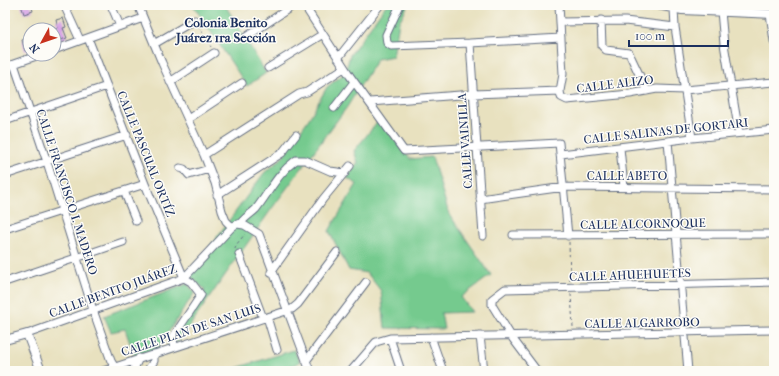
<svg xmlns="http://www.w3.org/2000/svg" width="779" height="376" viewBox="0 0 779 376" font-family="'IM FELL French Canon',serif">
  <rect width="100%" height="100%" fill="#fdfcf7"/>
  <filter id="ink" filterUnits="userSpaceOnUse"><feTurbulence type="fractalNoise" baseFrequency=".025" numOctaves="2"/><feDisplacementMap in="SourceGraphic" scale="8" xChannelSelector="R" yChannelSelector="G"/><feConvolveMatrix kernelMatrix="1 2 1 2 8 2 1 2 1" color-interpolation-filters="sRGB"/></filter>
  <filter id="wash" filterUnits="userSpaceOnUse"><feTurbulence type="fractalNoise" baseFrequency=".012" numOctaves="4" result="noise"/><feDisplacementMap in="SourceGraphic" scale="16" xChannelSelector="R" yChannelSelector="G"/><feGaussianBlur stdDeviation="0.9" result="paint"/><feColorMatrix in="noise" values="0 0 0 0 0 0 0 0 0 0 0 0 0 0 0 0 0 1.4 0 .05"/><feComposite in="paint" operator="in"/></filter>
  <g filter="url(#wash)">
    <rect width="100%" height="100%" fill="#e8e1bf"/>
    <path fill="#74ca8e" stroke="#487c76" d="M193,5H225L266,73L247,86Z
      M386,5H408L399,22L393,56L377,59L347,107L270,211L179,341L167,345L205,290L189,275L264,173L281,159L310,117L327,87L345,73L350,55Z
      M379,120L410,159L432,157L449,214L491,275L461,297L472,312L441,313L444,329L385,328L381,291L367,273L349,270L329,231L357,184L347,178L358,163L354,151Z
      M187,284L195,292L158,348L134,355L125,329L111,332L104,316Z
      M294,350L300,362L286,368L287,371L230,370Z"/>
    <g id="blocks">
      <path fill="#d6a2e6" d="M21,5H31L33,11L24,14Z
        M63,18L66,27L63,28L67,38L54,42V30L58,28L56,20Z
        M30,38V50L25,51L22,40Z"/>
    </g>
  </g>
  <g filter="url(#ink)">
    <use href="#blocks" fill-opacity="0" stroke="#636d80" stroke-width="1"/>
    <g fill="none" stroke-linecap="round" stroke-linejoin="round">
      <defs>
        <path id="minor" d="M64,5L80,40
          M111,5L120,26
          M138,5L162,63L204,155L215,183L222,211L226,221L232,227
          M304,5L350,76L404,151L559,143L568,236
          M400,5L386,35L387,43L391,46L470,43L561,38
          M559,5L563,74L560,91
          M674,9L675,27L692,138
          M721,11L724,44L739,133
          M770,14L774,41
          M601,20L602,46L606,50L629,53L647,91
          M560,22L625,21L675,27
          M246,37L294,5
          M88,38L145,184L184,278
          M470,43L483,236
          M154,44L195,20
          M54,50L143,18
          M338,58L380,5
          M14,64L47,162L93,310L111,361L117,371
          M5,67L42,54
          M268,68L323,34
          M170,82L214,53
          M370,102L473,94L560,91L561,97L567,100L630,94L657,89L684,90L774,82
          M334,108L354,82
          M188,119L242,83
          M5,121L107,86
          M668,141L688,371
          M620,148L624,187
          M561,154L692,138L774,130
          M204,155L299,94L307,92L344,68
          M180,168L184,169L189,175L209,169
          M5,175L127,135
          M124,191L136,221
          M217,195L282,153L296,135
          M480,199L564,187L774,189
          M240,224C244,218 251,214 256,209C270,191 277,174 296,160H305L330,171L345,173
          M5,229L145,184
          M513,235L774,234
          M239,254L263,318
          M271,272L323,199L350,166
          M5,282L123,242
          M267,317L277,350
          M27,334L184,278L232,227L237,224L244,225L259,234L310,371
          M480,336L484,371
          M431,337L443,371
          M390,338L401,371
          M174,347L173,337L201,295L191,282L184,278
          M306,361L366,282
          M103,371L292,309L298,304L337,252
          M133,371L139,358
          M147,371L154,361V354
          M351,371L376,342L390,338L774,330
          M537,371L513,339L492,305V299L505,289L774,282"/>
        <path id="tertiary" d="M658,5L682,10L774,14
          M5,340L27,334L41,371"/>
      </defs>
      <use href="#minor" stroke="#636d80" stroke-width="9"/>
      <use href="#tertiary" stroke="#636d80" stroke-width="10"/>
      <path stroke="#636d80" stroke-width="1" stroke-dasharray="3 3" stroke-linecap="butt" d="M198,25L211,47
        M569,242L570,281
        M235,249L236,245L245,234
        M571,294L573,327"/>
      <use href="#minor" stroke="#fff" stroke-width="7"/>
      <use href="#tertiary" stroke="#fff" stroke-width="8"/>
    </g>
  </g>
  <g text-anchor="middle" stroke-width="3" stroke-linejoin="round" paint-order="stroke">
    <g font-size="12" fill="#1b2f5e" stroke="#fdfcf7">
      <text transform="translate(615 84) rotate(-7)" y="4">CALLE ALIZO</text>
      <text transform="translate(666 131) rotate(-6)" y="4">CALLE SALINAS DE GORTARI</text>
      <text transform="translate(465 141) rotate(-94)" y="4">CALLE VAINILLA</text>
      <text transform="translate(146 154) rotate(68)" y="4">CALLE PASCUAL ORTÍZ</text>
      <text x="627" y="180">CALLE ABETO</text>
      <text transform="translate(67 192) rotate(72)" y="4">CALLE FRANCISCO I. MADERO</text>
      <text transform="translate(643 224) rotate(-1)" y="4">CALLE ALCORNOQUE</text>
      <text transform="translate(630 275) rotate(-2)" y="4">CALLE AHUEHUETES</text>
      <text transform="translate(113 291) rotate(-20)" y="4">CALLE BENITO JUÁREZ</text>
      <text transform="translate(642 323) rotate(-1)" y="4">CALLE ALGARROBO</text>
      <text transform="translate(191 330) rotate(-18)" y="4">CALLE PLAN DE SAN LUIS</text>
    </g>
    <g font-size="13" font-weight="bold" fill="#1b2f5e" stroke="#fdfcf7">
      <text x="226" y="27">Colonia Benito<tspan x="226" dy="15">Juárez 1ra Sección</tspan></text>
    </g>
  </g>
  <rect width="779" height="376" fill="none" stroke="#fdfcf7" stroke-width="20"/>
  <g transform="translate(42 42) rotate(230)"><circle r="19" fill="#fdfcf7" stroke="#a3aaba"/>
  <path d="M0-3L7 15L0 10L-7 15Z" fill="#c8321e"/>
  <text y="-6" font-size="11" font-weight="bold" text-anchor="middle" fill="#1b2f5e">N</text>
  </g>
  <path d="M629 40v6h99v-6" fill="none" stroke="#1b2f5e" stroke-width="2"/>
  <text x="635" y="40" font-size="12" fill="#1b2f5e" stroke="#fdfcf7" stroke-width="3" paint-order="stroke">100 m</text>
</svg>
